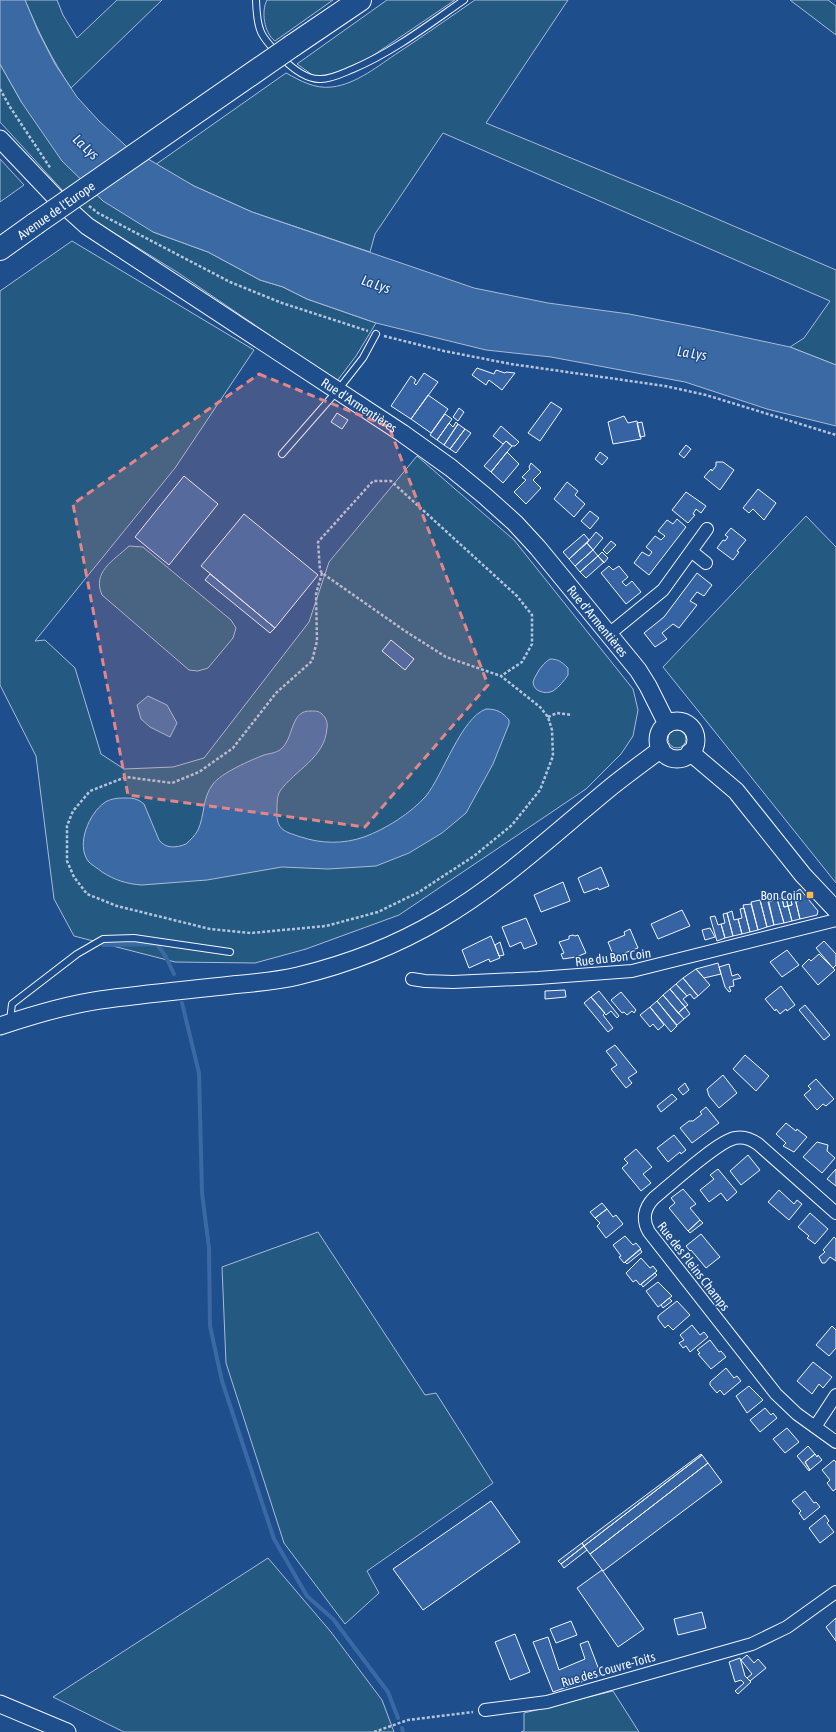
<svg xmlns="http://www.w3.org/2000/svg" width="836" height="1732" viewBox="0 0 836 1732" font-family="'Asap Condensed',sans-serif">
  <rect width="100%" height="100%" fill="#1f4e8c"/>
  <path fill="#245a82" stroke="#a8bbd7" d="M25,0H57L63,15L77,38L117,0H162L71,88C52,60 38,31 25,0Z
    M267,0H333L275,41C264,33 261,11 267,0Z
    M387,0H455L356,67L323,77L314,76L297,64Z
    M475,0H568L486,123L680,203L836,270V365L790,347L804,338L830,301L443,133L375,234L370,252L252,212L194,186L155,165L286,73C301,81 314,89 332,87C357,84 379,65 399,52C425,35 450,17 475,0Z
    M790,0H828L836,6V35Z
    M0,64L22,103L153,232L208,252L260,280L283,287L307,299L376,323L356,356L337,381L177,272L85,215L0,122Z
    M0,159L24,185L0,202Z
    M72,241L254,350L175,468L35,641L45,640L75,668L101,754L124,769L173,767L204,758L309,622L329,562L417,456L514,540L633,689L638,710L633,736L621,754L586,789L399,915L306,949L255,963L175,962L74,936L54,899L36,756L0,685V291Z
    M806,516L836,547V883L663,667Z
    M129,546L143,547L231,620L236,628L233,638L208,668L198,671L189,670L102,595C92,572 113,561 129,546Z
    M668 739a9 9 0 1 1 18 0a9 9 0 1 1-18 0Z
    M318,1232L425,1395L436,1393L493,1483L367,1571L379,1593L345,1624L284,1543L226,1363L222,1267Z
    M268,1558L331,1632L382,1700L394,1732H124L53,1697Z
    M613,1691L639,1732H521L524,1731V1713Z"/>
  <path fill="#3b69a3" stroke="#a8bbd7" d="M0,0H25L38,31L55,64L77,97L99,121L126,146L194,186L252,212L474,288L548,303L629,314L701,328L790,347L836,365V426L767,409L685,382L551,357L486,350L376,323L307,299L283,287L260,280L208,252L153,232L103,201L62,161L22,103L0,64Z
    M550,659C558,659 562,662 568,668V675C564,681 559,687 553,691C545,695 533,691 533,682C534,678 537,674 539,670C542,666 545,662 550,659Z
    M148,696L167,705L177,723L170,737L150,727L141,719L137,705Z
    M486,709C497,709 502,712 509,720V724L493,764L466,813L442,833L409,853L376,866L328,869L282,867L207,880L142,885C126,884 115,880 102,872C98,868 91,865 88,861C76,844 89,814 104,803C109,799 117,798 124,798C132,798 137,798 144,804L159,840C166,849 176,848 186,844C190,840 195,836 198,830C205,815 202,798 213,784C221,773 251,760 264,755C271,753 278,753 283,747C294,735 291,710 311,711C315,711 319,711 322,714C326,718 328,723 327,728C325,758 295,770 280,791C277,796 277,803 277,809C276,829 282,831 301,837C322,844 344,844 364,837C386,829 411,813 426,796C443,775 461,718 486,709Z"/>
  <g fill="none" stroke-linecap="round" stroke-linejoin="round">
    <path stroke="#3b69a3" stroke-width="4" d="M103,945L157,944L166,957L174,974
      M182,1003L199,1073L202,1193L209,1248L210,1326L222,1381L274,1539L307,1596L333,1619L388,1692L398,1718
      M402,1728L403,1732"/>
  </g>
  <path fill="#3563a3" stroke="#f2f6ff" d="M477,368L494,374L496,370L505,373L506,372L515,373L502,390L489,380L486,385L472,375Z
    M424,373L438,382L411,419L391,406L411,376L416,380L414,383L416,385Z
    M428,395L448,409L431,433L411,419Z
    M551,402L562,409L540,441L528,433Z
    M459,408L464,412L458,421L453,417Z
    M337,413L348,420L342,429L331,422Z
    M445,414L452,419L437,440L430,435Z
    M624,416L628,423L637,421L641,439L613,444L608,422Z
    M456,422L458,424L444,445L437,440L449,423L453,427Z
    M642,422L645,436L640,437L637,423Z
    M458,424L465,429L450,449L444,445Z
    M501,426L519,442L515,446H512L506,441L503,444L493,436Z
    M465,429L471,433L456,453L450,449Z
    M506,441L512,446L491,472L484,466Z
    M686,445L691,449L684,458L679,454Z
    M507,452L519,464L503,483L491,472Z
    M600,452L608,458L602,465L595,459Z
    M716,462H723L734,470L720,490L704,477L711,469L712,471L716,466Z
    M531,463L541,472L533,480L541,488L526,504L514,492L526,480L522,477L530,469L529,467Z
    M184,476L218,504L169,565L135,537Z
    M567,482L578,491L575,495L585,504L574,517L554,499Z
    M758,489L776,503L764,520L753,509L749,513L743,508Z
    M686,492L706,506L701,513L696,509L693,514L695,515L688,523L672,510Z
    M590,511L599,518L590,529L581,521Z
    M244,514L318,575L275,628L201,566Z
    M677,519L686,527L649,575L634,563L642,552L649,556L652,552L646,547L655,536L661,540L665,536L658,531L667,520L673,524Z
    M731,528L746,540L737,551L739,552L733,560L717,548L723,540L725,541L728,537L725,535Z
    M596,532L603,538L593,550L587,543Z
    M584,534L589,540L569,559L563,552Z
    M611,541L616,545L607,554L603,550Z
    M587,543L593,550L575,566L569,559Z
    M593,550L598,556L580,572L575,566Z
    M602,552L608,558L604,563L598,556Z
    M598,556L604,562L586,578L580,572Z
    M609,566L613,570L619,566L628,577L622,582L626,586L632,581L641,592L626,604L601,573Z
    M697,573L712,585L704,596L697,592L690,601L697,605L679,628L673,624L662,633L667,639L655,647L644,633L664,617Z
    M210,574L275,628L270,633L205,580Z
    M391,640L414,659L405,670L382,651Z
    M601,867L609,886L599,890L598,888L584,893L578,878Z
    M563,882L570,901L541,912L534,895Z
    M800,889L818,911L817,915L800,919L796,902L802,899L796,892Z
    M794,895L800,919L792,921L788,906L792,905L790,896Z
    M790,896L792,905L788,906L786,897Z
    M786,897L788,906L784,907L782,898Z
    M768,898L774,925L767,927L760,900Z
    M782,898L784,907L788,906L792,921L784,923L777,899Z
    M777,899L784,923L774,925L768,902Z
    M760,900L767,927L758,930L751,902Z
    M751,904L758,930L750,932L743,905Z
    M744,908L750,932L742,934L738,919L742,918L740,909Z
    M682,910L690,926L658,939L651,924Z
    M732,911L734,920L738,919L742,934L733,936L727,913Z
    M727,913L733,936L725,938L721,924L725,923L723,914Z
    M715,916L718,925L721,924L725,938L717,941L710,917Z
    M526,918L537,944L524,949L521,942L510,947L502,927Z
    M710,928L715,937L705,940L702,930Z
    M630,929L638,948L614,957L608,942L625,935L624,932Z
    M573,935L575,936L578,935L586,953L576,957L563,959L561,954L564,953L559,942L569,939V936Z
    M491,936L500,958L490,962L489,959L469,968L462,950Z
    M824,941L836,954V965L833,968L816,948Z
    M500,942L504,955L499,956L495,945Z
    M787,950L799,965L782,977L770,962Z
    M819,954L835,970L818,985L802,966L809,959L811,961Z
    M718,963L721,974L704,978L696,969Z
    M729,964L732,976L738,974L741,978L733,980L734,986L729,987L731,991L729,992L725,987L719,967Z
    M696,969L710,985L698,996L683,978Z
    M683,978L698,996L694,999L690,994L687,996L676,984Z
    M676,984L687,996L683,999L688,1005L685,1007L670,989Z
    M781,986L795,1005L787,1011L786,1009L780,1014L776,1009L775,1011L765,999Z
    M670,989L685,1007L678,1013L663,995Z
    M565,990L566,997L545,999V991Z
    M599,991L619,1016L617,1018L611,1011L606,1015L591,997Z
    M621,992L636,1010L634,1013L632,1011L627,1015L624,1012L622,1013L611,1000Z
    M663,995L684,1019L677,1025L657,1001Z
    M591,997L605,1013L603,1015L613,1028L608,1032L584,1003Z
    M657,1001L677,1026L671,1032L650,1007Z
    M805,1005L830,1035L824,1040L799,1010Z
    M650,1007L664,1025L658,1030L653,1024L650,1027L640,1015Z
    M685,1007L690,1014L684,1019L678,1013Z
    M615,1045L637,1072L628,1078L632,1083L626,1088L611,1069L617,1065L606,1051Z
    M745,1055L769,1076L756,1091L733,1069Z
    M723,1075L737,1093L719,1108L709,1096L707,1089Z
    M816,1079L834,1099L826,1106L823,1104L817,1110L804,1095L811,1089L808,1086Z
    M685,1083L689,1090L683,1095L678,1089Z
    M672,1094L677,1099L661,1112L657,1106Z
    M706,1107L719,1123L692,1143L680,1128L689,1121H693L702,1114L700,1112Z
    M786,1123L796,1131L797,1129L807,1137L794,1152L783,1146L786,1143L776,1134Z
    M674,1135L686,1150L681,1154L680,1152L668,1162L657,1148Z
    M817,1142L828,1145L827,1151L835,1158L822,1173L803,1157Z
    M636,1149L652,1167L643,1174L651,1183L641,1191L622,1168L628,1163L624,1159Z
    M748,1155L760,1170L741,1185L730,1171Z
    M718,1169L737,1192L727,1201L721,1193L709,1202L700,1190L714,1179L710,1175Z
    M836,1169V1186L827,1179Z
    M683,1189L696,1204L690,1208L700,1220L688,1231L669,1208L675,1203L671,1198Z
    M779,1190L794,1204L797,1200L802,1204L789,1220L768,1202Z
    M602,1203L607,1209L595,1218L590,1212Z
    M607,1209L613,1217L616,1215L623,1224L606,1238L597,1226L600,1223L595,1218Z
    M810,1213L828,1229L815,1244L807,1238L809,1236L798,1227Z
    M700,1220L703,1223L690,1233L688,1231Z
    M701,1234L720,1257L706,1268L691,1250L690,1251L686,1246Z
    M625,1236L633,1245L636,1243L641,1249L624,1263L619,1257L621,1256L613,1245Z
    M834,1237L836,1239V1261L830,1257L825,1263H822L819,1257L825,1252L823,1250Z
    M640,1249L642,1252L627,1264L625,1262Z
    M641,1258L650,1268L653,1266L657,1271L640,1285L636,1280L633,1282L626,1273Z
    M655,1273L657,1275L643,1287L641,1284Z
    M658,1282L672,1296L658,1307L646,1291Z
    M669,1298L672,1301L663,1308L661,1305Z
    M677,1301L690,1315L673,1330L668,1325L665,1328L658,1319V1316Z
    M692,1325L700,1335L704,1332L708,1337L690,1352L686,1346L683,1348L679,1343L684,1340L680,1335Z
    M832,1326L836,1330V1348L829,1356L816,1345Z
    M710,1340L719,1352L721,1351L726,1357L711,1369L698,1354L700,1353L697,1350Z
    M813,1362L832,1377L823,1388L819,1384L812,1394L797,1381Z
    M726,1368L734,1378L737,1376L741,1381L724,1395L720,1390L717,1393L710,1385V1382Z
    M749,1386L763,1400L747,1413L736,1396Z
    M765,1408L771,1415L773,1413L777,1418L760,1432L750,1420Z
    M787,1428L799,1442L785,1453L773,1439Z
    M808,1446L815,1454L805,1462L810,1470L809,1471L797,1456Z
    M701,1454L702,1455L584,1546L582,1543Z
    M815,1454L817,1457L818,1455L822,1460L810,1470L805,1462Z
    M702,1455L708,1463L590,1554L584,1546Z
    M834,1460L836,1462V1489L833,1491L827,1483L830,1480L822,1470Z
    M708,1463L722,1482L603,1571L590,1554Z
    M805,1491L814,1503L816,1502L820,1507L804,1520L799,1513L801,1511L792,1501Z
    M491,1501L520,1542L423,1610L393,1569Z
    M825,1515L829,1521L827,1523L834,1532L820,1543L809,1528Z
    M582,1543L584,1546L561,1564L558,1561Z
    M584,1546L587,1550L564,1568L561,1564Z
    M602,1570L644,1629L618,1647L577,1588Z
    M702,1612L706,1628L678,1635L674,1619Z
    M836,1618V1641L826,1627Z
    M571,1621L577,1635L556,1643L550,1629Z
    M515,1634L530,1672L510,1680L495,1642Z
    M548,1637L559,1670L585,1659L580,1644L588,1641L601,1675L553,1692L533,1642Z
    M747,1655L754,1663L758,1659L766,1668L750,1681L747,1678L752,1674L741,1660Z
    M740,1658L745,1676L751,1682L738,1694L735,1691L744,1683L741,1680L735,1682L729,1662Z"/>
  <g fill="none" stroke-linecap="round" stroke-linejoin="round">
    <defs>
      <path id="lane" d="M256,0C257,31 260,36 282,58C291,67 307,80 321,79C332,79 343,73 353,69C393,52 428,25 464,0
        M282,454L338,390L363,358L376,334
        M10,1020L12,1004L77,954L103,939L134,938L230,952"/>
      <path id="street" d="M691,551L706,563
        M609,634L663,590L707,529
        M412,979L425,981L453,982L538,978L632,971L836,920
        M836,1213L758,1144C751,1139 744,1136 735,1138C718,1141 670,1185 654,1198C644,1208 642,1220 649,1232L776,1394L797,1414L836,1442
        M815,1427L836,1395
        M485,1710L547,1702L752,1644L787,1627L836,1592"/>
      <g id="secondary">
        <path id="s1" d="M0,139L57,199L87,226L402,433L451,468L485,496L515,523L538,548L638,670L648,686L667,724"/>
        <circle cx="677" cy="740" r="19"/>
        <path d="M690,752L736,791L803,875L836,910"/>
        <path d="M0,1026C33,1015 66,1005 100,1000C144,994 188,990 232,985C254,983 277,981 298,976C348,964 395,946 439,920C501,884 555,833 611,787C627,774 644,762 661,749"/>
        <path d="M0,1704L67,1732"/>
      </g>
      <path id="highway" d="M292,46L360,0
        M0,249L35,224"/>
    </defs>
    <use href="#lane" stroke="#f2f6ff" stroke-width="8"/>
    <use href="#street" stroke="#f2f6ff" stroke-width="14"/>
    <use href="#secondary" stroke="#f2f6ff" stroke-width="19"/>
    <use href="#highway" stroke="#f2f6ff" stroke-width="24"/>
    <path stroke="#b3c4dc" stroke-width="2.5" stroke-dasharray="3 2" stroke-linecap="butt" d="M0,89L10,107L51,169
      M89,206L98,213L230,282L282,303L368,331
      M384,336L444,351L511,364L665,386L706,395L836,435
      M322,573L316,594L317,641L312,661L276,693L233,748L199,772L172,783L126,777L90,791L73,811L67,826V861L74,877L87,894L117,906L210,929L251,933L326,926L378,912L419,892L474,856L512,825L540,790L553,756L552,730L548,717L540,707L501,676L446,657L405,631L322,573L320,570L318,542L373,481H391L517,596L532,615V644L522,662L501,676
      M548,717L557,713L572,715
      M374,1732L408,1720L473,1712"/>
    <use href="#lane" stroke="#1f4e8c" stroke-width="6"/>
    <use href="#street" stroke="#1f4e8c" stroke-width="12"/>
    <use href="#secondary" stroke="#1f4e8c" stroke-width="17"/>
    <use href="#highway" stroke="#1f4e8c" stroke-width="22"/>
    <defs>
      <path id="highway-bridge" d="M35,224L292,46"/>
    </defs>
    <use href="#highway-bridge" stroke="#f2f6ff" stroke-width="24" stroke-linecap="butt"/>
    <use href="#highway-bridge" stroke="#1f4e8c" stroke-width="22"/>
  </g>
  <path fill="#e38589" fill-opacity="0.2" stroke="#e38589" stroke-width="3" stroke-dasharray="8 5" stroke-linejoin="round" d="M259,374L389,427L488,685L365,827L128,795L73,504Z"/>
  <rect fill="#ffb74d" stroke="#1f4e8c" stroke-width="1.5" x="806" y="891" width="8" height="8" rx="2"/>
  <g text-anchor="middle" stroke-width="3" stroke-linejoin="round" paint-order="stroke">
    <g font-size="13" fill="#f2f6ff" stroke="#1f4e8c">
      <text transform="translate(56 210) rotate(-35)" y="5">Avenue de l'Europe</text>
      <text dy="5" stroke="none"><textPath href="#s1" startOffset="449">Rue d'Armentières</textPath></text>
      <text dy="5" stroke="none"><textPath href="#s1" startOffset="773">Rue d'Armentières</textPath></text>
      <text transform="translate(613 957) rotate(-7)" y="5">Rue du Bon Coin</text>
      <text transform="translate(694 1266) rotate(52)" y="5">Rue des Pleins Champs</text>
      <text transform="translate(608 1669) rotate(-16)" y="5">Rue des Couvre-Toits</text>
    </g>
    <g font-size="13" fill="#f2f6ff" stroke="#1f4e8c" text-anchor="end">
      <text x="802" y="900">Bon Coin</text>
    </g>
    <g font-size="14" font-style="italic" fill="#f2f6ff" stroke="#1f4e8c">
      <text transform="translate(86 147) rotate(43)" y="5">La Lys</text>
      <text transform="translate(376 284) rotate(19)" y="5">La Lys</text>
      <text transform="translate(692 353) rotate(9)" y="5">La Lys</text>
    </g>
  </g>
</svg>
